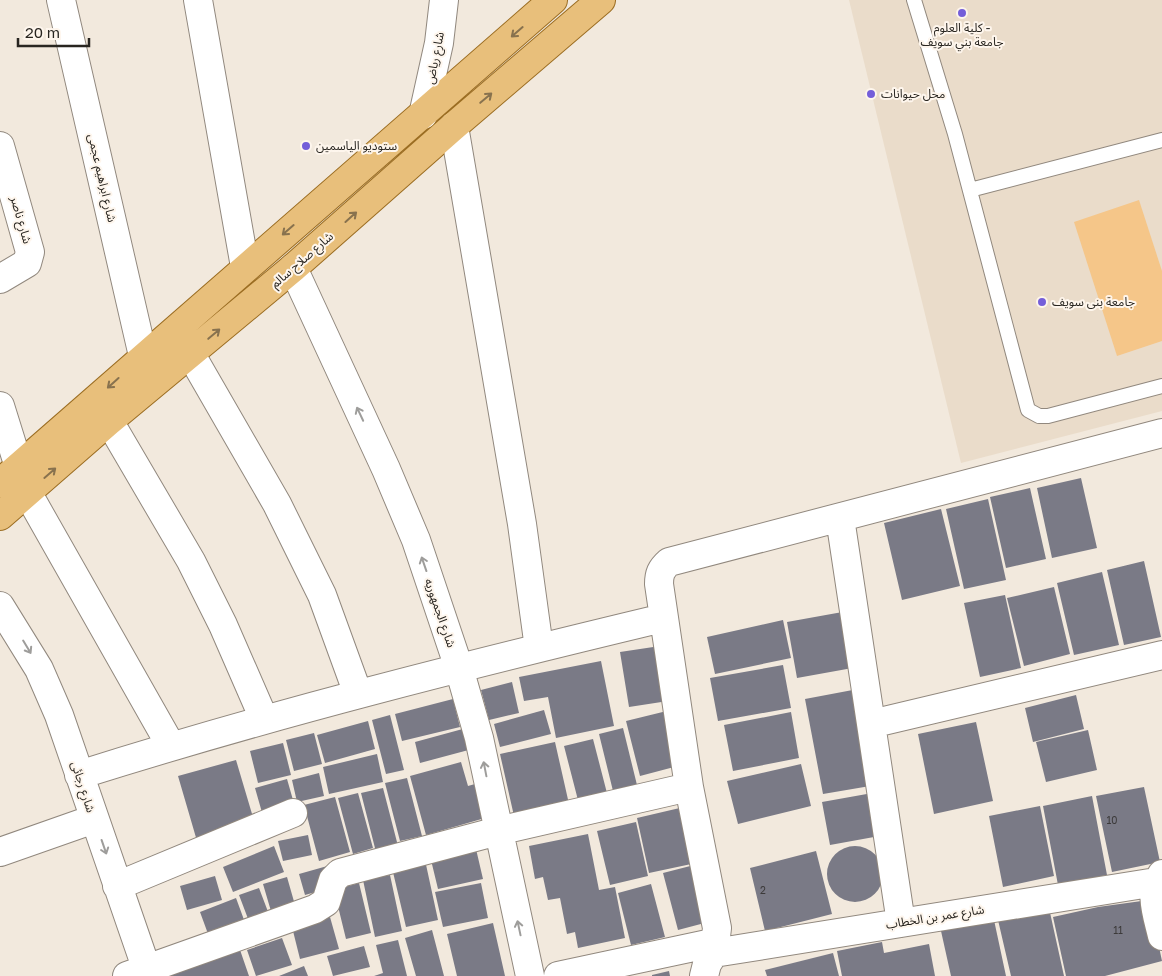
<svg xmlns="http://www.w3.org/2000/svg" width="1162" height="976" viewBox="0 0 1162 976" font-family="'Golos Text','Noto Sans Arabic',sans-serif">
  <rect width="100%" height="100%" fill="#f2e9dd"/>
  <path fill="#eadcca" d="M849,0H1162V411L961,463Z"/>
  <path fill="#f5c689" d="M1139,200L1162,271V341L1117,356L1074,222Z"/>
  <path fill="#7a7a86" d="M1081,478L1097,548L1052,558L1037,488Z
    M1030,488L1046,559L1006,568L990,497Z
    M988,499L1006,580L964,589L946,509Z
    M941,509L960,586L902,600L884,523Z
    M1144,561L1161,637L1124,645L1107,570Z
    M1102,572L1119,645L1074,655L1057,583Z
    M1054,587L1070,654L1024,666L1007,598Z
    M1005,595L1021,668L980,677L964,603Z
    M848,611L858,667L797,678L787,622Z
    M783,620L791,658L715,674L707,637Z
    M660,646L668,701L629,707L620,652Z
    M601,661L614,726L556,738L548,697L524,701L519,677Z
    M783,665L791,708L718,721L710,678Z
    M512,682L519,713L489,720L481,690Z
    M858,689L876,785L823,794L805,699Z
    M1076,695L1084,729L1033,742L1025,708Z
    M453,699L460,727L402,741L395,714Z
    M679,708L693,762L640,776L626,721Z
    M544,710L551,734L500,747L494,724Z
    M791,712L799,758L733,771L724,725Z
    M390,715L404,770L386,774L372,720Z
    M368,721L375,749L325,763L317,735Z
    M976,722L993,801L934,814L918,734Z
    M470,727L476,748L420,763L415,742Z
    M623,728L637,785L613,791L599,734Z
    M1088,730L1097,770L1046,782L1036,742Z
    M314,733L322,764L294,771L286,740Z
    M593,739L608,797L579,804L564,746Z
    M555,742L569,804L514,816L500,754Z
    M283,743L291,775L258,783L250,751Z
    M377,754L383,782L329,794L323,767Z
    M236,760L255,824L197,841L178,776Z
    M461,762L468,786L475,784L485,818L426,835L410,776Z
    M801,764L811,806L738,824L727,781Z
    M319,773L324,796L297,802L292,780Z
    M407,778L422,836L400,841L385,783Z
    M287,779L295,807L263,816L255,788Z
    M1144,787L1160,862L1112,872L1096,796Z
    M383,788L398,846L376,852L361,793Z
    M878,792L885,835L830,845L822,802Z
    M358,793L373,848L353,854L338,798Z
    M1092,796L1107,875L1058,885L1043,806Z
    M335,797L350,852L319,861L304,805Z
    M1040,806L1054,876L1003,887L989,816Z
    M684,807L696,863L649,873L637,818Z
    M636,822L648,876L610,885L597,831Z
    M588,834L599,890L615,887L625,938L578,948L575,932L567,934L560,898L548,900L543,877L535,879L529,846Z
    M308,835L312,855L283,861L278,841Z
    M274,846L284,872L233,892L223,867Z
    M827 874a28 28 0 1 1 56 0a28 28 0 1 1-56 0Z
    M476,849L483,879L438,889L431,860Z
    M816,851L832,914L765,931L750,868Z
    M425,860L438,920L406,927L392,868Z
    M338,863L344,884L305,895L299,874Z
    M702,863L716,920L678,930L663,873Z
    M390,875L402,931L375,937L363,880Z
    M215,876L222,900L187,910L180,886Z
    M287,877L297,912L273,918L263,884Z
    M359,883L371,933L346,939L334,890Z
    M481,883L488,918L443,927L435,892Z
    M651,884L665,937L631,945L618,893Z
    M259,888L270,917L250,924L239,895Z
    M236,898L247,928L211,942L200,912Z
    M1149,900L1162,961L1105,976H1066L1053,917L1098,907Z
    M1049,908L1064,976H1011L998,920Z
    M330,917L339,949L300,959L292,927Z
    M994,920L1006,976H951L941,931Z
    M493,923L505,976H457L447,934Z
    M432,930L444,976H416L405,938Z
    M282,938L292,965L256,976L247,950Z
    M398,940L407,976H374L383,973L376,945Z
    M882,942L884,953L929,944L935,976H842L837,951Z
    M364,946L370,967L333,976L327,956Z
    M239,947L249,976H166Z
    M833,953L839,976H767L765,970Z
    M304,966L308,976H279Z
    M669,971L670,976H652V975Z"/>
  <g fill="none" stroke-linecap="round" stroke-linejoin="round">
    <defs>
      <path id="service" d="M914,0L955,134L1028,410L1039,416H1048L1162,386
        M970,190L1162,140"/>
      <path id="minor" d="M61,0L143,356
        M198,0L245,267
        M454,126L522,524L539,648
        M0,146L30,252L27,263L0,279
        M293,268L386,469L416,540L459,668L479,738L530,976
        M190,353L277,504L322,595L358,694
        M0,406L19,467
        M109,421L191,561L223,625L264,719
        M27,492L171,746
        M840,518L901,923
        M0,606L39,669L59,715L149,976
        M871,724L1162,655
        M79,775C272,714 467,665 663,618
        M0,852L94,819
        M1162,874C1148,893 1157,914 1162,936
        M117,886L293,813
        M714,953L1156,882
        M127,976L315,909L326,902L333,880L340,873L498,831L689,787
        M558,976L717,942
        M704,976L707,964L714,953L717,928L689,787L659,584C659,574 661,569 669,562L1162,433"/>
      <path id="tertiary" d="M423,115L439,43L444,0"/>
      <path id="primary" d="M0,483L553,0
        M0,516L109,421L293,268L454,126L601,0"/>
    </defs>
    <use href="#service" stroke="#91887e" stroke-width="16"/>
    <use href="#minor" stroke="#91887e" stroke-width="30"/>
    <use href="#tertiary" stroke="#91887e" stroke-width="30"/>
    <use href="#primary" stroke="#9b6d22" stroke-width="30"/>
    <use href="#service" stroke="#fff" stroke-width="14"/>
    <use href="#minor" stroke="#fff" stroke-width="28"/>
    <use href="#tertiary" stroke="#fff" stroke-width="28"/>
    <use href="#primary" stroke="#e8bf7b" stroke-width="28"/>
  </g>
  <defs><path id="oneway-shaft" d="M-6 0H5M1.5-3L5.5 0L1.5 3" fill="none" stroke-width="1.6" stroke-linecap="round" stroke-linejoin="round" transform="scale(1.25)"/></defs>
  <g stroke="#88724e">
    <use href="#oneway-shaft" transform="translate(517 32) rotate(139)"/>
    <use href="#oneway-shaft" transform="translate(486 98) rotate(-40)"/>
    <use href="#oneway-shaft" transform="translate(351 217) rotate(-42)"/>
    <use href="#oneway-shaft" transform="translate(288 230) rotate(139)"/>
    <use href="#oneway-shaft" transform="translate(214 334) rotate(-40)"/>
    <use href="#oneway-shaft" transform="translate(113 383) rotate(138)"/>
    <use href="#oneway-shaft" transform="translate(50 473) rotate(-41)"/>
  </g>
  <g stroke="#9e9d9b">
    <use href="#oneway-shaft" transform="translate(360 414) rotate(-115)"/>
    <use href="#oneway-shaft" transform="translate(424 564) rotate(-109)"/>
    <use href="#oneway-shaft" transform="translate(27 647) rotate(59)"/>
    <use href="#oneway-shaft" transform="translate(485 769) rotate(-101)"/>
    <use href="#oneway-shaft" transform="translate(104 847) rotate(71)"/>
    <use href="#oneway-shaft" transform="translate(519 928) rotate(-102)"/>
  </g>
  <g fill="#745ed9" stroke="#fef6ed" stroke-width="2">
    <circle cx="962" cy="13" r="5"/>
    <circle cx="871" cy="94" r="5"/>
    <circle cx="306" cy="146" r="5"/>
    <circle cx="1042" cy="302" r="5"/>
  </g>
  <g text-anchor="middle" stroke-width="4" stroke-linejoin="round" paint-order="stroke">
    <g font-size="10" fill="#3c3a3a">
      <text x="1112" y="824">10</text>
      <text x="763" y="894">2</text>
      <text x="1118" y="934">11</text>
    </g>
    <g font-size="12" fill="#282520" stroke="#fef6ed" text-anchor="start">
      <text x="962" y="32" text-anchor="middle">كلية العلوم -<tspan x="962" dy="14">جامعة بني سويف</tspan></text>
      <text x="881" y="98">محل حيوانات</text>
      <text x="316" y="150">ستوديو الياسمين</text>
      <text x="1052" y="306">جامعة بنى سويف</text>
    </g>
    <g font-size="12" fill="#282520" stroke="#fef6ed">
      <text transform="translate(435 58) rotate(-79)" y="4">شارع رياض</text>
      <text transform="translate(102 178) rotate(77)" y="4">شارع ابراهيم عجمى</text>
      <text transform="translate(21 220) rotate(74)" y="4">شارع ناصر</text>
      <text transform="translate(302 260) rotate(-41)" y="4">شارع صلاح سالم</text>
      <text transform="translate(440 613) rotate(71)" y="4">شارع الجمهوريه</text>
      <text transform="translate(83 787) rotate(72)" y="4">شارع رجائى</text>
      <text transform="translate(935 917) rotate(-9)" y="4">شارع عمر بن الخطاب</text>
    </g>
  </g>
  <path d="M18 38v8h71v-8" fill="none" stroke="#282520" stroke-width="2.5"/>
  <text x="25" y="38" font-size="15" fill="#282520" stroke="#fef6ed" stroke-width="4" paint-order="stroke">20 m</text>
</svg>
